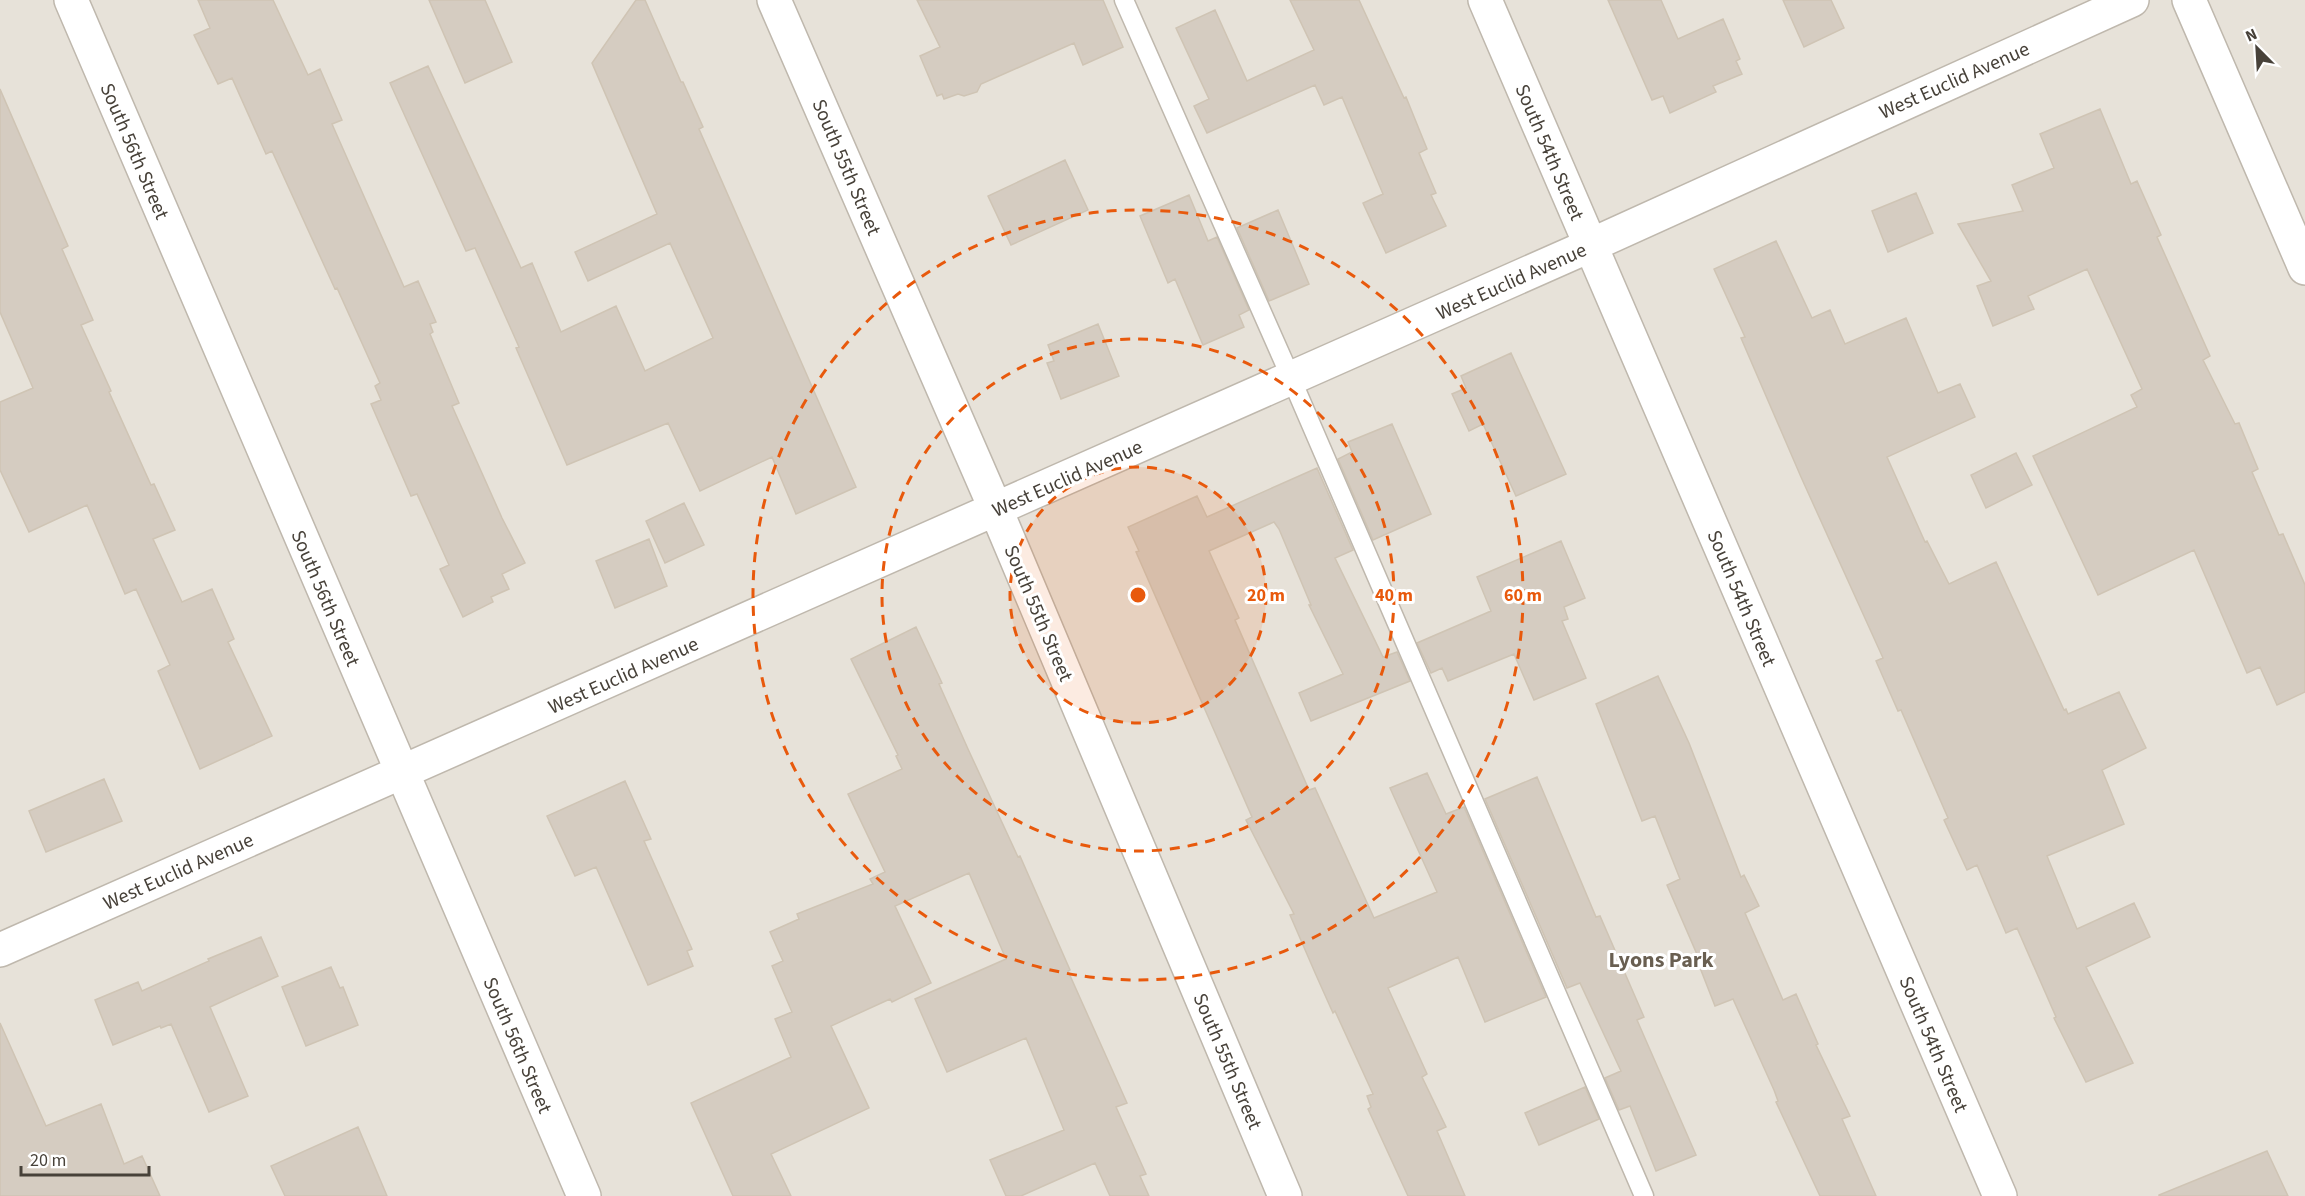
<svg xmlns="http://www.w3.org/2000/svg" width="2305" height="1196" viewBox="0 0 2305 1196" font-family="'Source Sans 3',sans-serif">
  <rect width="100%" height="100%" fill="#f4f1ea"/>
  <path fill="#e7e2d9" d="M0,0H2305V1196H0Z"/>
  <path fill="#d5ccc1" stroke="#cfc4b4" stroke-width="1.5" d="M198,0H273L308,75L320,69L342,120L332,124L404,287L418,281L436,322L430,324L433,332L430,334L459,403L452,406L502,518L525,563L502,574L509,589L491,597L493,602L463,617L440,569L449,565L417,494L411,496L371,404L381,400L375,386L380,383L337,288L335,289L272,151L266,154L232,78L218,84L194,35L210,28Z
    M429,0H485L512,62L465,83Z
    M636,0H645L681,82H683L703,127L699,129L856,487L796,514L772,457L700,491L668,423L567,465L516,348L519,347L475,248L466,251L390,83L428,66L521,268L532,263L561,332L616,306L645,371L713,338L670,243L588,281L575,252L657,214L592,63Z
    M917,0H1103L1123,47L1083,65L1074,43L981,84L977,92L964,96L958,94L944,99L942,94L937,96L920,56L940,47Z
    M1290,0H1359L1404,98L1406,97L1427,149L1419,153L1436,193L1431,195L1446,226L1386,253L1363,203L1383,194L1342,97L1324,105L1315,85L1207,133L1194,106L1209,99L1176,28L1215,10L1247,81L1314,50Z
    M1608,0H1661L1678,39L1723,19L1740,59L1736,61L1742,74L1713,86L1716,92L1670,113L1663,96L1652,100Z
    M1783,0H1831L1844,28L1804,47Z
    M0,89L68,246L62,249L93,320L81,325L111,391L109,392L151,485L154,484L175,530L153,539L182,602L212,589L234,639L228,642L272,736L200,769L158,671L170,665L136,589L125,594L87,505L29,532L0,470V402L33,388L0,312Z
    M2100,109L2131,184L2137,181L2161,235L2157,237L2210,356L2203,360L2235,424L2239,423L2258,469L2252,472L2279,535L2283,534L2305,585V692L2277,705L2260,667L2247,673L2194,550L2098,595L2033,456L2137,407L2131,395L2142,389L2087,269L2028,296L2034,309L1993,326L1977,286L1991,281L1958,224L2023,211L2012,185L2054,168L2040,134Z
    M1065,160L1088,210L1011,245L988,196Z
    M1916,193L1933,233L1888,252L1872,211Z
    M1189,195L1208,241L1217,237L1249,310L1239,315L1244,327L1203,345L1175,279L1168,283L1140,216Z
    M1278,210L1309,284L1269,301L1237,228Z
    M1776,241L1812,318L1830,310L1845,344L1906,318L1938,393L1960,384L1975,417L1887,457L1925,542L1927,541L1949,584L1996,562L2064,710L2066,709L2068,714L2119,692L2146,748L2102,770L2124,824L2047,856L2077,929L2134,903L2150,937L2086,967L2133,1063L2086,1082L2054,1018L2056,1017L2017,928L2006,933L1977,865L1967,870L1944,820L1948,818L1901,710L1898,711L1876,661L1883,658L1801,477L1741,338L1745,337L1714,269Z
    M1098,324L1119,376L1061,399L1047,363L1054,361L1048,345Z
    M1511,353L1566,474L1516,496L1483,424L1469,431L1452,394L1466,388L1461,376Z
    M1392,424L1431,514L1373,540L1338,459L1352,452L1348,442Z
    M2016,453L2032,485L1986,508L1971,475Z
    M1317,468L1353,550L1335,558L1383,657L1397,652L1410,681L1311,721L1299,693L1343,674L1309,605H1311L1279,529L1274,522L1209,551L1239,618L1235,620L1309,790L1315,788L1374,918L1437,892L1390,788L1427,773L1446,814L1464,807L1546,997L1485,1022L1458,957L1388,988L1427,1074L1422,1077L1446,1127L1437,1131L1465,1196H1408L1368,1109L1371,1107L1367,1096L1373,1094L1335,1011L1333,1013L1316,975L1290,915L1294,914L1246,820L1252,817L1136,552L1139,551L1128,527L1197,496L1207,517Z
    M684,503L704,545L665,563L646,521Z
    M649,539L667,586L615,608L596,561Z
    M1561,541L1585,598L1564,607L1568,619L1562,621L1586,678L1534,700L1514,654L1448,681L1442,668L1431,673L1417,643L1491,611L1477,577Z
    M916,627L942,683L939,684L968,749L1018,857L1020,856L1070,970L1068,971L1127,1103L1116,1107L1146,1174L1140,1176L1149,1196H1110L1095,1163L1021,1196H1006L990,1160L1064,1130L1026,1038L947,1072L915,999L1006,959L969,873L895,906L931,983L892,1002L890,999L831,1026L869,1108L771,1154L791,1196H733L691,1103L791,1057L775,1019L792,1012L772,966L783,961L770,932L799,919L797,914L873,884L870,879L885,872L848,794L902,769L896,756L898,755L851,659Z
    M1658,676L1689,743L1741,877L1744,875L1759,906L1745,913L1783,1000L1796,994L1818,1044L1816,1045L1850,1116L1842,1119L1876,1196H1820L1776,1102L1778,1101L1774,1090L1733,999L1715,1006L1697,960L1699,959L1667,885L1680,879L1655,816L1642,821L1596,704Z
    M1537,777L1596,917L1600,916L1644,1017L1637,1020L1696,1155L1656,1171L1630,1106L1619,1110L1605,1078L1621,1071L1580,983L1567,988L1485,799Z
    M104,779L122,821L46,852L29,811Z
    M625,781L651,839L644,841L692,949L687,951L693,966L648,985L596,867L575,876L547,816Z
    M261,937L278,976L210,1007L248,1096L209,1112L171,1024L161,1028L160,1026L113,1045L95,1000L138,982L142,991L209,961L208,959Z
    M331,967L340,988L343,987L358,1025L306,1046L282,987Z
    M0,1023L46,1126L101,1104L124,1164L142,1156L160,1196H0Z
    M1585,1087L1599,1119L1539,1145L1525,1113Z
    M358,1127L387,1196H285L271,1166Z
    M2267,1151L2288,1196H2159V1195Z"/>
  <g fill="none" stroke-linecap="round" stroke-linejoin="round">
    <defs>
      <path id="service" d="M1124,0L1291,378L1644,1196"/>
      <path id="minor" d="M71,0L584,1196
        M774,0L996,510L1285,1196
        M1485,0L2000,1196
        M2189,0L2305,268
        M0,950L1589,246L2132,0"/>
    </defs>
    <use href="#service" stroke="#bfb8ad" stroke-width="21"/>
    <use href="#minor" stroke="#bfb8ad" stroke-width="36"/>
    <use href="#service" stroke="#fff" stroke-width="18"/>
    <use href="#minor" stroke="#fff" stroke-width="33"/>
  </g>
  <circle cx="1138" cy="595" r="128" fill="#e8590c" fill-opacity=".12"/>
  <g fill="none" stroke="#e8590c" stroke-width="3" stroke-dasharray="10 8">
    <circle cx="1138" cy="595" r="128"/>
    <circle cx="1138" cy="595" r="256"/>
    <circle cx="1138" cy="595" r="385"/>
  </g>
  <g text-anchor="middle" stroke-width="6" stroke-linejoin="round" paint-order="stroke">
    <g font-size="20" fill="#474139" stroke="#fff">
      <text transform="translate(1954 80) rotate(-24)" y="7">West Euclid Avenue</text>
      <text transform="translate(135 151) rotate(67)" y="7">South 56th Street</text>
      <text transform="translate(1550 152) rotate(67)" y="7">South 54th Street</text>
      <text transform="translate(847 167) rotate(67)" y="7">South 55th Street</text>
      <text transform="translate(1511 281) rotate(-24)" y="7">West Euclid Avenue</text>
      <text transform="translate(1067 478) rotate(-24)" y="7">West Euclid Avenue</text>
      <text transform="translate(326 598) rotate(67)" y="7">South 56th Street</text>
      <text transform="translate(1742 598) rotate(67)" y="7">South 54th Street</text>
      <text transform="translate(1039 613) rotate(67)" y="7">South 55th Street</text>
      <text transform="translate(623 675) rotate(-24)" y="7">West Euclid Avenue</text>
      <text transform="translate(178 871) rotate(-24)" y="7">West Euclid Avenue</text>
      <text transform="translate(1934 1044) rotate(67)" y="7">South 54th Street</text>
      <text transform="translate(518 1045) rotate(67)" y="7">South 56th Street</text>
      <text transform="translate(1228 1061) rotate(67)" y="7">South 55th Street</text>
    </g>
    <g font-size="22" font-weight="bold" fill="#695f51" stroke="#fff">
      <text x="1661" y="967">Lyons Park</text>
    </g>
  </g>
  <circle cx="1138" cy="595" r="9" fill="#e8590c" stroke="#fff" stroke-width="3"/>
  <g font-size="18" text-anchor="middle" font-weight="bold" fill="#e8590c" stroke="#fff" stroke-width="6" stroke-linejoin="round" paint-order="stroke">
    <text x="1266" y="601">20 m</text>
    <text x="1394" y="601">40 m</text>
    <text x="1523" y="601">60 m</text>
  </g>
  <g transform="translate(2257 48) rotate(336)" stroke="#ffffff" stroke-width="4.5" paint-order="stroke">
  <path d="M0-4.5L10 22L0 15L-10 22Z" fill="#474139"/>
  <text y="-9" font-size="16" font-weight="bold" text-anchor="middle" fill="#474139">N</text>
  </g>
  <path d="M21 1166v9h128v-9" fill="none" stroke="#474139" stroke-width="3"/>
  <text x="30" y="1166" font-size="18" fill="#474139" stroke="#ffffff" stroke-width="4.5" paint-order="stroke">20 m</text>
</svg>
